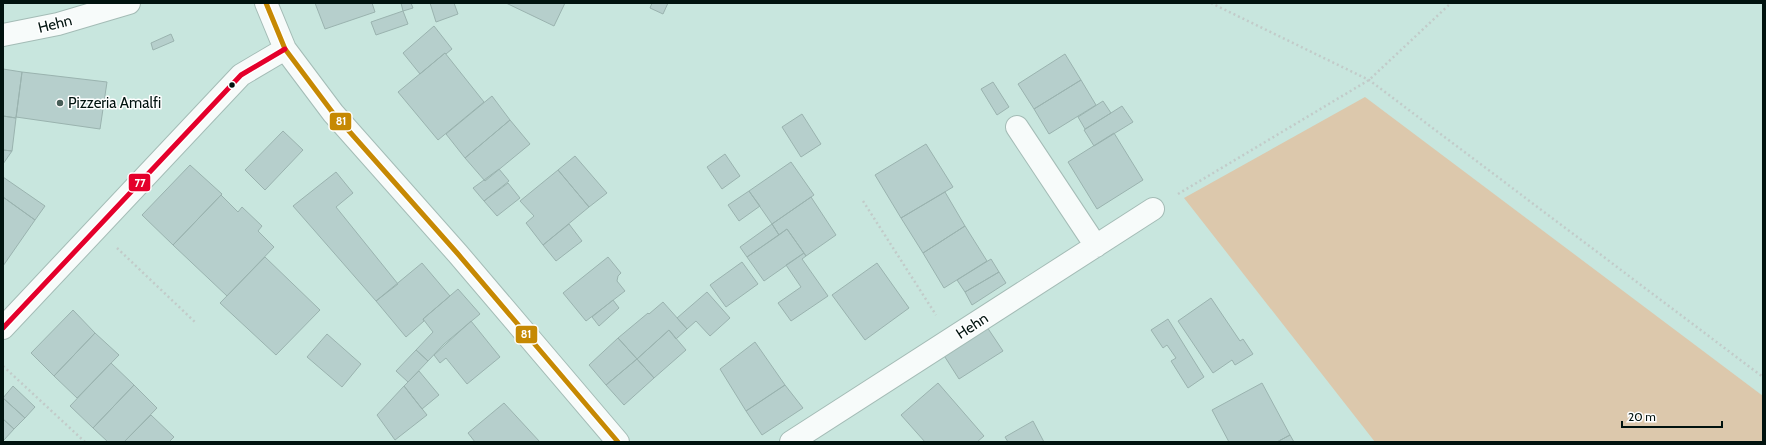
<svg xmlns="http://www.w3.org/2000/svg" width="1766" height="445" viewBox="0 0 1766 445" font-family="Cabin,sans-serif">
  <rect width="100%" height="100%" fill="#c8e6de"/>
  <path fill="#dcc8ac" d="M1365,97L1763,396V442H1375L1184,198Z"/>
  <path fill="#b6cfcc" stroke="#9ab3af" d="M315,3H372L375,12L325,29Z
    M401,3H411L413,8L403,11Z
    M430,3H454L458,14L436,22Z
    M506,3H565L554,26Z
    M652,3H668L663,14L650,8Z
    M403,11L408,24L376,35L371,22Z
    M434,26L452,49L446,54L445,53L420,74L403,53Z
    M171,34L174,41L153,50L151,43Z
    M445,53L484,102L438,140L398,92Z
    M1065,54L1081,80L1034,109L1018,84Z
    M3,69L22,72L16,118L3,116Z
    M22,72L107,82L100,129L16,117Z
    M1081,80L1096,105L1049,134L1034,109Z
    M993,82L1009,107L997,115L981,89Z
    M492,96L510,120L465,158L446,134Z
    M1103,101L1111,113L1085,129L1078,117Z
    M1122,106L1133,122L1094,146L1084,130Z
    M802,114L821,144L801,157L782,127Z
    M3,116L16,118L12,151L3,150Z
    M510,120L530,144L485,181L465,158Z
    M283,131L303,150L265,190L245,170Z
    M1114,133L1143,180L1097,209L1068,162Z
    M926,144L953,187L901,218L875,175Z
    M3,150L12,151L3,164Z
    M725,154L740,176L722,189L707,167Z
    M575,156L607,193L589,207L558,170Z
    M791,162L814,195L772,224L749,191Z
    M190,165L222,194L173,245L142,215Z
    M499,169L509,181L484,201L473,188Z
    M558,170L589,207L543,245L526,223L534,216L520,201Z
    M336,172L353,193L336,207L398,284L376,301L293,206Z
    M3,177L45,206L35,220L3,197Z
    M508,183L520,198L497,216L484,201Z
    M749,191L760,206L739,221L728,205Z
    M945,192L965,226L923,253L901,218Z
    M221,195L238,212L242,207L262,226L258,231L274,247L227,296L173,245Z
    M3,197L35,220L3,266Z
    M811,197L836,235L806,256L787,229L779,235L772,224Z
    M569,224L582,241L556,261L543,245Z
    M772,224L779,235L747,257L740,247Z
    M965,226L987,261L944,288L923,253Z
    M787,229L804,253L764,281L747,257Z
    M804,253L806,256L802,259L828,296L791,321L778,303L801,287L786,265Z
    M265,257L320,310L276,355L220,303Z
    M608,257L621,273L618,276L617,281L625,291L586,321L563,293Z
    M991,259L999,272L965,292L957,280Z
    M742,262L758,284L726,307L710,285Z
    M422,263L450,296L423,319L424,321L406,337L376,301Z
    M877,263L909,308L865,340L832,295Z
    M999,272L1006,283L972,305L965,292Z
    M458,289L480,314L444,344L428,361L416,350L433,332L423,319Z
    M707,292L730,318L710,336L696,321L687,329L677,318Z
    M1211,298L1240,341L1243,339L1253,354L1235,365L1232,360L1213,373L1178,321Z
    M613,300L619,308L599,326L592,317Z
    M663,302L687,329L676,339L669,330L637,359L618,338L648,313L649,314Z
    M73,310L95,333L54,376L31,353Z
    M1168,319L1204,377L1188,388L1171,361L1176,358L1167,345L1163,348L1151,330Z
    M471,321L500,357L467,384L446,358L440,363L434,355Z
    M987,327L1003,351L959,379L943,354Z
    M669,330L686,350L654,378L637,359Z
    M95,333L119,355L77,398L54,376Z
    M327,334L361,364L342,387L307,357Z
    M618,338L637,359L606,385L589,365Z
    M755,342L785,385L746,411L720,369Z
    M416,350L428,361L408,382L396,371Z
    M637,359L654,378L624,405L606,385Z
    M111,363L134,385L93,428L70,406Z
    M419,371L439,395L422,409L404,386Z
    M938,383L984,436L977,442H925L901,415Z
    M1262,383L1290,435L1277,442H1229L1212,410Z
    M134,385L157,408L124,442H108L93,428Z
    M785,385L803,408L762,435L746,411Z
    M13,386L35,407L25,418L3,398Z
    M404,386L427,415L395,440L377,415Z
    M3,398L25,418L14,429L3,419Z
    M504,403L540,442H475L468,433Z
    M151,415L174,437L169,442H124Z
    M3,419L14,429L4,440L3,439Z
    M1033,421L1044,442H1008L1005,437Z
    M1290,435L1294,442H1277Z"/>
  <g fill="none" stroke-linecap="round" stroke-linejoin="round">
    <defs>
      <path id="minor" d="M266,3L285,49L333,113L458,254L618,442
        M3,35L58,24L129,3
        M1017,127L1096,246
        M3,328L241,75L285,49
        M791,442L1153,209"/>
    </defs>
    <use href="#minor" stroke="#a4bcb6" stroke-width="24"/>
    <path stroke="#c2cbc9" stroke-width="2.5" stroke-dasharray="2 3" stroke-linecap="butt" d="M1211,3L1369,80L1763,377
      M1178,194L1369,80L1451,3
      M863,201L936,315
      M117,248L196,323
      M3,366L85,442"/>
    <use href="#minor" stroke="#f7fbfa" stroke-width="22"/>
    <defs>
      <path id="bus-1" d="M266,3L285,49L333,113L458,254L618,442"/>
      <path id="bus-2" d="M3,328L241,75L285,49"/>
    </defs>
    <use href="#bus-1" stroke="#fff" stroke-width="8"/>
    <use href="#bus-2" stroke="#fff" stroke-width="8"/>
    <use href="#bus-1" stroke="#c68903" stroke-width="5"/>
    <use href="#bus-2" stroke="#e4002b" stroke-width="5"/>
  </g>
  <circle fill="#01130f" stroke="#fff" stroke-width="1.5" cx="232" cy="85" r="3.5"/>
  <circle fill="#475d57" stroke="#fff" stroke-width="1.5" cx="60" cy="103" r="4"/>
  <g text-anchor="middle" stroke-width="3" stroke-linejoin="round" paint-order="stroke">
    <g font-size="15" fill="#01130f" stroke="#fff">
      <text transform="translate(55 24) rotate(-14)" y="5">Hehn</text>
      <text transform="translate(972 326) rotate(-33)" y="5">Hehn</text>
    </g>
    <g font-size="15" fill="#01130f" stroke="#fff" text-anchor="start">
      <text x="68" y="108">Pizzeria Amalfi</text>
    </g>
  </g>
  <g stroke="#fff" stroke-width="1.5">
    <rect x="329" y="112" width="23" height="19" rx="4" fill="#c68903"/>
    <rect x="128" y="173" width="23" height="19" rx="4" fill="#e4002b"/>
    <rect x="515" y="325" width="23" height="19" rx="4" fill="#c68903"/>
  </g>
  <g font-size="11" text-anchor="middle" font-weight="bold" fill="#fff">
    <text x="341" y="125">81</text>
    <text x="140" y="187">77</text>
    <text x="526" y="338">81</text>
  </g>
  <rect width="1766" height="445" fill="none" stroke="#01130f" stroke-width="8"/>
  <path d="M1622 421v6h100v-6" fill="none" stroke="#01130f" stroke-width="2"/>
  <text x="1628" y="421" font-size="12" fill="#01130f" stroke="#ffffff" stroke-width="3" paint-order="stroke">20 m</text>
</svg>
